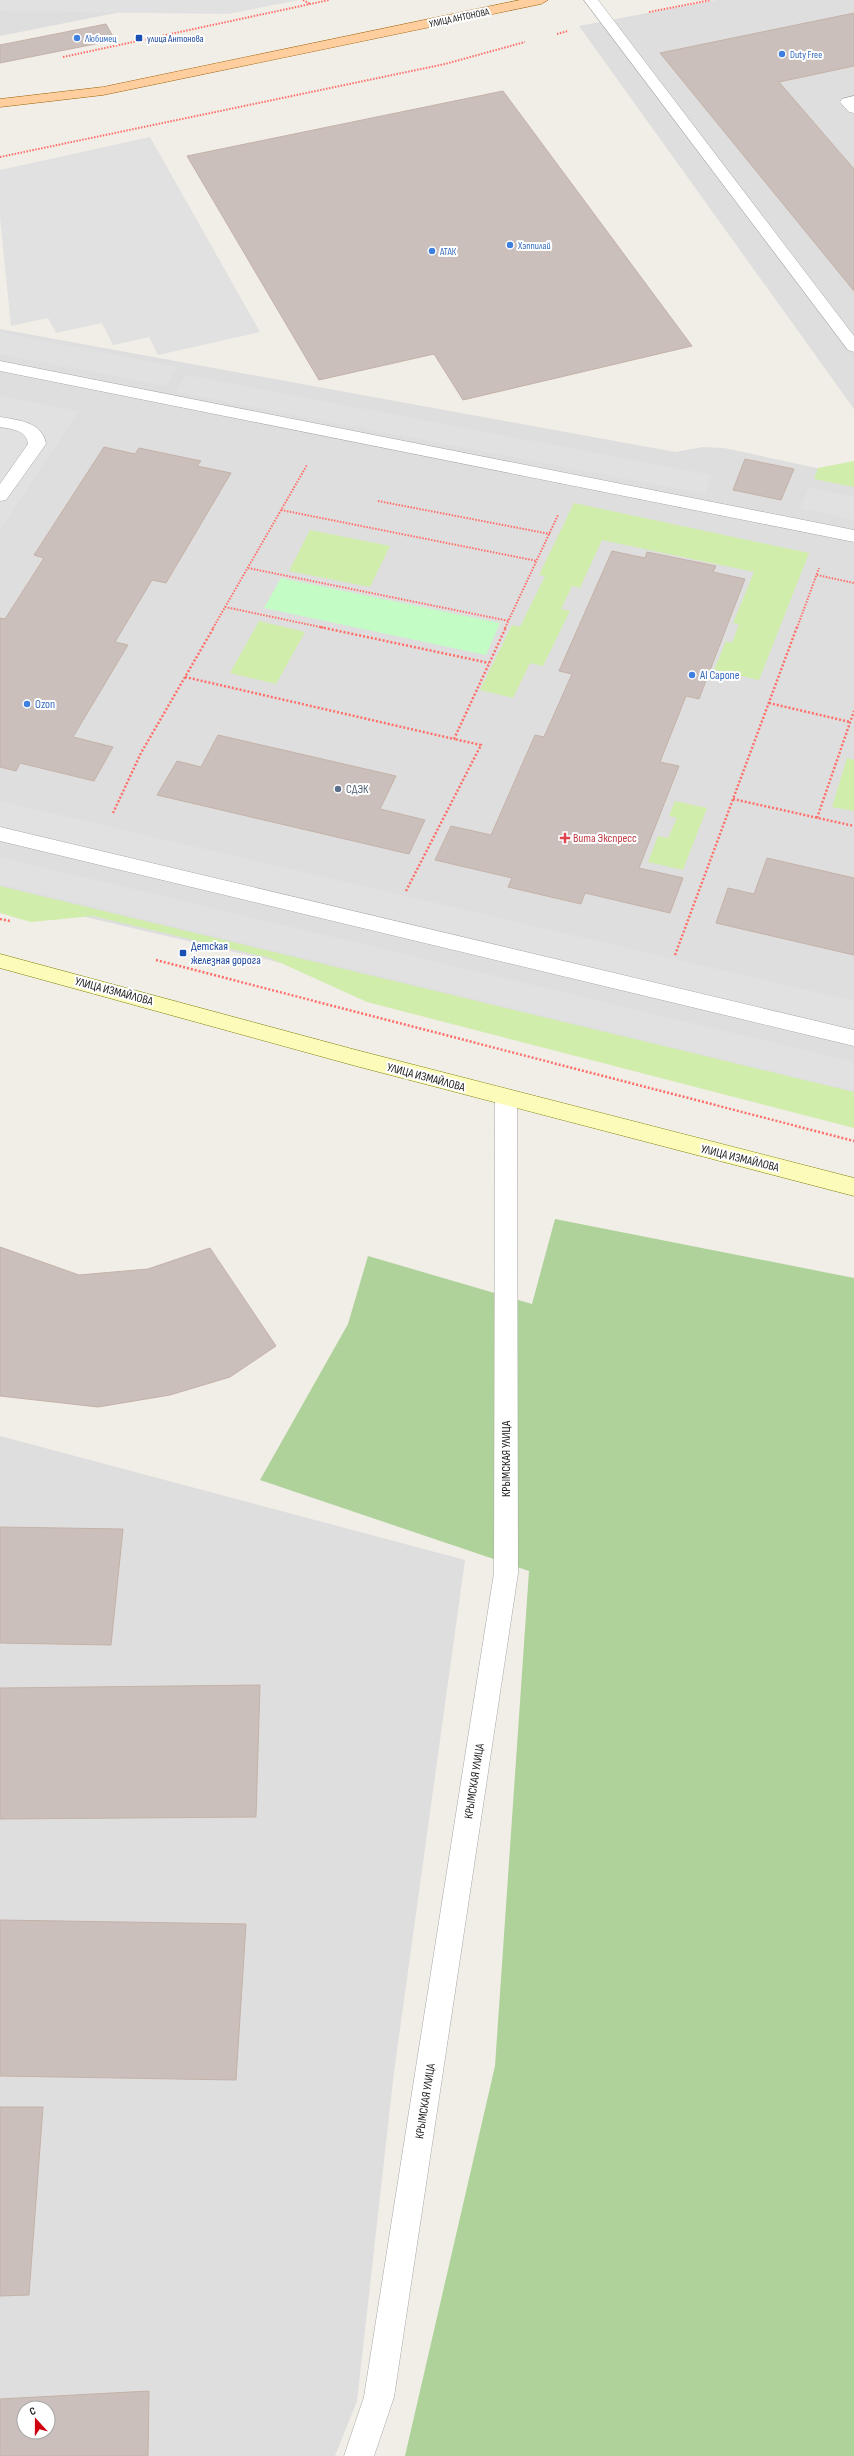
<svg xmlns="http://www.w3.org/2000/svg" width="854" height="2456" viewBox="0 0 854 2456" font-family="'Sofia Sans Condensed',sans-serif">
  <rect width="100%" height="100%" fill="#f1ede7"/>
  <path fill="#dfdede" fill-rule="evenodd" d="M0,0H181L0,36Z
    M716,0H854V409L579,26Z
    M0,329L675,452L703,447L724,448L854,476V1097L0,897Z
    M0,1436L465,1560L394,2072L357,2401L335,2456H0ZM24,2408H48V2432H24Z"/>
  <path fill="#d0edab" d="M854,461V487L814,479L818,468Z
    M574,503L809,553L759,680L714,670L726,641L732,643L739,624L733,623L754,572L602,540L580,588L572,586L561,609L570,611L543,666L530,663L513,698L480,690L512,625L520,627L545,576L539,575Z
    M310,530L390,546L370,587L289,571Z
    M259,621L305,632L276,684L230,673Z
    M847,758L854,760V811L832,807Z
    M675,801L707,808L683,870L648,862L658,836L668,838L677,818L669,816Z
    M0,886L854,1092V1128L367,1002L270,958L93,916L31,922L0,913Z"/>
  <path fill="#afd29a" d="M555,1219L854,1278V2456H405L495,2066L529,1571L260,1480L348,1324L368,1256L532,1304Z"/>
  <path fill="#c3fcc4" d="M281,578L500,623L486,655L264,608Z"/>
  <path fill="#e1e1e1" d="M0,0H299L228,14L0,11Z
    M150,137L260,332L158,355L149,337L113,345L102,323L56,333L48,318L11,326L0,217V170Z
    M0,332L178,367L165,386L0,354Z
    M186,375L712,475L705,494L176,392Z
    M0,396L79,411L0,530Z
    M809,487L854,497V520L800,508Z
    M0,801L854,1001V1030L0,829Z
    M0,857L854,1062V1091L0,884Z"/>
  <path fill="#cabfba" stroke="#c4b2a8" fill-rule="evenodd" d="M854,13V66L779,82L854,169V291L660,53Z
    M106,24L115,40L0,63V45Z
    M503,91L692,346L463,400L434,354L319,380L187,156Z
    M104,447L135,454L139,448L201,461L197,466L231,473L166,583L152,580L115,642L128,645L73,737L113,747L94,781L20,763L16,771L0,767V618L5,619L44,558L34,555Z
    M745,459L794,469L781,500L733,490Z
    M612,551L645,558L647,552L716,566L713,572L745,579L699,699L686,696L660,762L679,766L639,868L683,878L670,913L585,893L581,904L508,887L512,878L435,860L451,826L491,835L535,735L544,737L572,674L559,671Z
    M218,735L396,776L380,809L425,820L409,854L157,795L177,761L201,767Z
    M767,858L854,878V955L716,923L728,888L754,894Z
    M0,1247L79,1275L148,1269L210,1248L276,1346L230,1377L170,1395L98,1407L0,1396Z
    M0,1527L123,1529L111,1645L0,1643Z
    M260,1685L256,1817L0,1819V1688Z
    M0,1920L246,1924L236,2080L0,2076Z
    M0,2107H43L29,2295L0,2296Z
    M149,2391L148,2456H0V2399ZM24,2408H48V2432H24Z"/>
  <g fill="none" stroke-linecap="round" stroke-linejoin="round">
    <defs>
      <path id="service" d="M584,0H598L854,336V352L848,350Z
        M854,96V113L849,112L840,102L842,99Z
        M0,361L854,530V542L0,371Z
        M0,417C18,420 43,422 46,444L6,500L0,501V484L28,444C27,430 11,429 0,427Z
        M0,827L854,1030V1046L0,841Z"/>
      <path id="minor" d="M506,1090L513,1092L517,1098L518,1573L394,2397L374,2456H344L364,2397L494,1573L495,1098L499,1092Z"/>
      <path id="secondary" d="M0,954L356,1050L854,1178V1196L356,1066L0,968Z"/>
      <path id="primary" d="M520,0H548L541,4L103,95L0,107V99L103,87Z"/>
    </defs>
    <use href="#service" stroke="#a8a8a8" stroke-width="1"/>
    <use href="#minor" stroke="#a8a8a8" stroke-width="1"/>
    <use href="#secondary" stroke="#7b7f00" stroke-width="1"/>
    <use href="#primary" stroke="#9d5e00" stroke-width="1"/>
    <path stroke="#ff6f6a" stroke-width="2" stroke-dasharray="1.5 1.5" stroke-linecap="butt" d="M303,0L310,4
      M649,12L711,0
      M557,34L568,31
      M63,57L329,0
      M0,157L445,64L525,42
      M378,501L550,534
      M281,510L537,561
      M248,568L509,621
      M817,575L854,583
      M225,607L325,628
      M213,628L307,465
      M505,628L558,515
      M797,628L819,568"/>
    <path stroke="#ff6f6a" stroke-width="2.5" stroke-dasharray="2 2" stroke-linecap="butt" d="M320,627L489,663
      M185,677L454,739L506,627
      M769,703L850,722
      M733,799L854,826
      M113,813L141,753L214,627
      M817,818L854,711
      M406,891L481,745L454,739
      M0,919L10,921
      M675,955L797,627
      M156,960L854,1141"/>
    <use href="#service" fill="#fff" fill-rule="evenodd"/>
    <use href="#minor" fill="#fff" fill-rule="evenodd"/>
    <use href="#secondary" fill="#fcfbba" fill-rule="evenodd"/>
    <use href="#primary" fill="#ffce9e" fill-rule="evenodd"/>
  </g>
  <g fill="#3f7fe0" stroke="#fff" stroke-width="1.5">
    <circle cx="77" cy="38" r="4"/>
    <circle cx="782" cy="54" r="4"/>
    <circle cx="510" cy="245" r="4"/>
    <circle cx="432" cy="251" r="4"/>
    <circle cx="692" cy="675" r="4"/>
    <circle cx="27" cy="704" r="4"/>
  </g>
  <g fill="#1a4fb4" stroke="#fff" stroke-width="1.5">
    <rect x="135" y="34" width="8" height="8" rx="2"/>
    <rect x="179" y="949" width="8" height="8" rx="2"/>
  </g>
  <circle fill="#5c6f8a" stroke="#fff" stroke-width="1.5" cx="338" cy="789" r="4"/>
  <path fill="#e0444e" stroke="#fff" stroke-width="1.5" d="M563 832h4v4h4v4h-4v4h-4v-4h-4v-4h4z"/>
  <g text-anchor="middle" stroke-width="4" stroke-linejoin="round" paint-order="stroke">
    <g font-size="10" fill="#212121" stroke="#fff">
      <text transform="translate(459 17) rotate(-12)" y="4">УЛИЦА АНТОНОВА</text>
    </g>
    <g font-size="10" fill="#366cbe" stroke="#fff" text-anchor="start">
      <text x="85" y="42">Любимец</text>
      <text x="790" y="58">Duty Free</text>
      <text x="518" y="249">Хэппилай</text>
      <text x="440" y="255">АТАК</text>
    </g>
    <g font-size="10" fill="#164399" stroke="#fff" text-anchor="start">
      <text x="147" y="42">улица Антонова</text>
    </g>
    <g font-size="12" fill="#366cbe" stroke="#fff" text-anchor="start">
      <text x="700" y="679">Al Capone</text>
      <text x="35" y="708">Ozon</text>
    </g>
    <g font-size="12" fill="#4e5e75" stroke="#fff" text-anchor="start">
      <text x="346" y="793">СДЭК</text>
    </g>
    <g font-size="12" fill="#be3a42" stroke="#fff" text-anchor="start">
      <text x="573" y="842">Вита Экспресс</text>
    </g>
    <g font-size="12" fill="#164399" stroke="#fff" text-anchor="start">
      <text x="191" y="950">Детская<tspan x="191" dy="14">железная дорога</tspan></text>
    </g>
    <g font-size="12" fill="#212121" stroke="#fff">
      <text transform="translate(114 991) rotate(15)" y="4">УЛИЦА ИЗМАЙЛОВА</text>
      <text transform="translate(426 1077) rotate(15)" y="4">УЛИЦА ИЗМАЙЛОВА</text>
      <text transform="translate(740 1158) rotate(14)" y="4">УЛИЦА ИЗМАЙЛОВА</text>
      <text transform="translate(506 1459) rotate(-90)" y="4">КРЫМСКАЯ УЛИЦА</text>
      <text transform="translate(474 1781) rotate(-81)" y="4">КРЫМСКАЯ УЛИЦА</text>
      <text transform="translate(425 2101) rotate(-81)" y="4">КРЫМСКАЯ УЛИЦА</text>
    </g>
  </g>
  <g transform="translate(36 2420) rotate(339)"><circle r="19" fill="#ffffff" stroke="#a6a6a6"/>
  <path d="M0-3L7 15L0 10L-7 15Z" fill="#d1000f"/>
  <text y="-6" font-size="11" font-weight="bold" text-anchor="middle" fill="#212121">С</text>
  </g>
</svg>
